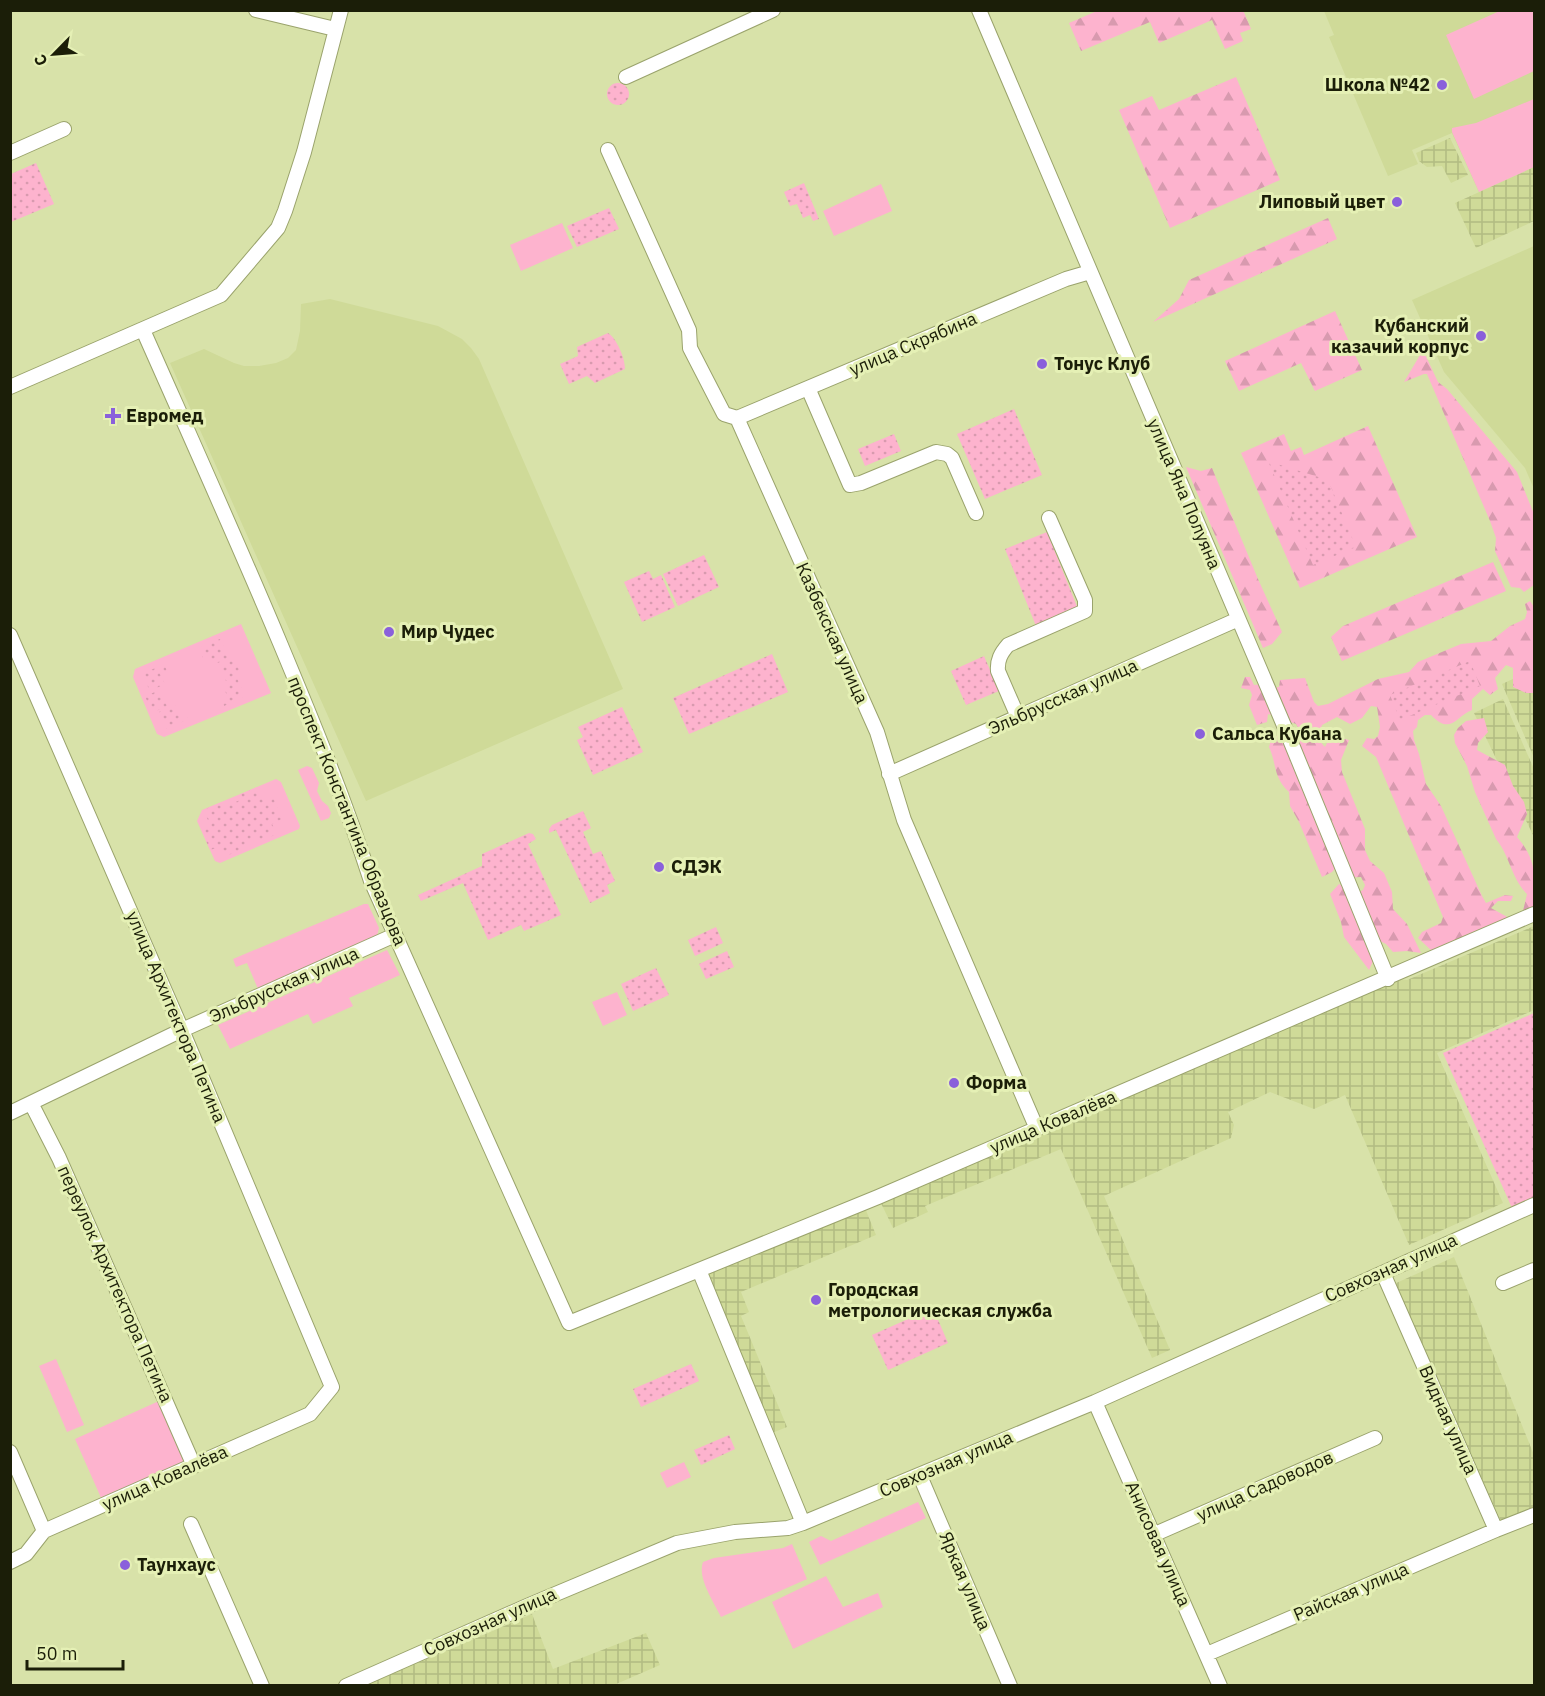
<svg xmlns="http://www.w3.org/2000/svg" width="1545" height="1696" viewBox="0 0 1545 1696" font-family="'IBM Plex Sans',sans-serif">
  <defs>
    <pattern id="industrial-grid" width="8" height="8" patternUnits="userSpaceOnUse" patternTransform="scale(1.5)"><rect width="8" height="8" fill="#cfda98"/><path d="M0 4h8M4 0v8" fill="none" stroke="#b1bb82"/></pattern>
    <pattern id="forest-firs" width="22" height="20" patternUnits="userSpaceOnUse" patternTransform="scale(1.5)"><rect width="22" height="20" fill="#fdb3ce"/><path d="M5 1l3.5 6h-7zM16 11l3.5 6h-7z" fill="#d89aaf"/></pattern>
    <pattern id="park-dots" width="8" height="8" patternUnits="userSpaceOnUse" patternTransform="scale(1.5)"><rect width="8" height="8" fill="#fdb3ce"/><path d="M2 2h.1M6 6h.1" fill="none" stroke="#d89aaf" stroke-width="1.8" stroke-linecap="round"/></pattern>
  </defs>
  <rect width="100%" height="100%" fill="#d8e2a9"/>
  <path fill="#cfda98" d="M1324,11H1534V167L1479,192L1452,133L1412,150L1418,164L1388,176L1329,37L1334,35Z
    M1534,246V489L1525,468L1444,372L1412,300Z
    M330,299L438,326L462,339L471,348L479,359L623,689L366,801L170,363L204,349L234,363L244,366H259L276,363L288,358L296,350L300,331L301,304Z"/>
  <path fill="url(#industrial-grid)" d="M1450,138L1468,175L1451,183L1442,166L1427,167L1419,161L1416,153Z
    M1534,167V221L1476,248L1455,203Z
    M1534,663V758L1502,684L1515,678Z
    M1503,699L1534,769L1533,835L1474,713Z
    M1534,926V1010L1437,1053L1503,1203L1409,1245L1345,1095L1314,1109L1270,1092L1228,1112L1234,1125L1231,1138L1104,1196L1170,1350L1152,1358L1061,1149L925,1206L928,1212L893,1228L878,1197L1388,979L1407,980Z
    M863,1203L876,1235L741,1292L749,1312L741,1316L787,1427L767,1435L699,1270Z
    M1454,1257L1534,1455V1507L1501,1521L1394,1284Z
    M532,1614L553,1669L646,1633L660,1665L614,1685H366Z"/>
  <path fill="#fdb3ce" d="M1502,10L1534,11V71L1474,99L1446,35Z
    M1534,99V167L1479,192L1452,132V128L1476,123Z
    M881,184L892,211L834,236L823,211Z
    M562,223L573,248L521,271L510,245Z
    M241,624L271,693L164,737L157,734L133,677L135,669Z
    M307,766L312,768L319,783L317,791L322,801L328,806L331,813L329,818L321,821L298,770Z
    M276,779L281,782L300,826L299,829L220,863L215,861L197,821L202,810Z
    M364,904H368L379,928L377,936L258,989L247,963L236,967L233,959Z
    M387,950L400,975L349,998L353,1006L313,1024L308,1014L230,1049L218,1025Z
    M617,992L627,1015L603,1026L592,1002Z
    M56,1359L84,1425L67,1432L39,1366Z
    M159,1401L186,1463L102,1500L75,1439Z
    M684,1462L691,1477L667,1488L660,1473Z
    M918,1502L926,1518L820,1565L809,1542L821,1536L831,1541Z
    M792,1544L807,1579L721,1617C714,1602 697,1578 703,1562L714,1558L783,1548Z
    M826,1576L843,1607L878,1593L883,1607L793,1649L772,1602Z"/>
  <path fill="url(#forest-firs)" d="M1243,10L1251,29L1240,33L1243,41L1225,49L1212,20L1159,43L1150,22L1081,51L1069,23L1097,11Z
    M1236,77L1280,180L1170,228L1119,110L1152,96L1159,110Z
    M1328,218L1337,239L1153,322L1179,299L1189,280Z
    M1335,311L1362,370L1315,391L1301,363L1239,391L1225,361Z
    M1423,350L1438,382L1447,389L1517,472L1534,514V585L1524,592L1520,588L1511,587L1495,551L1496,538L1490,521L1427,374H1424L1404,382Z
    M1368,426L1417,537L1300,588L1241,453L1284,434L1291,451L1301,447L1304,455Z
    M1186,467L1201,471L1212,468L1258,579L1282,632L1272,644L1263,648Z
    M1493,562L1506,591L1342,661L1331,637L1343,626Z
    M1530,601L1534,607V693H1526L1513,687V668L1506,665L1495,678L1498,689L1490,695L1483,689L1472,699V710C1456,716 1451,736 1431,715H1425L1418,720L1417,727L1413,731L1414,740L1419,754L1426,784L1441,806L1482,896L1486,903L1505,895L1513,896L1511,901H1498L1491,908L1511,919L1498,926L1491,924L1470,938L1432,951L1418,938L1422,932L1441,923L1443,917L1376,757L1362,746L1367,738L1374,739L1378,736L1380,727L1377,707L1371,706L1362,718L1350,724L1337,717L1322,725C1318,735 1318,740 1325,747L1329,739L1336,737L1349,740L1341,760L1342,772L1365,829V850L1370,861L1384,873L1392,892L1393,909L1407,924L1421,953L1407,951L1393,952L1386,944L1374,938L1373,961L1369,970L1344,937L1341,922L1330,894L1339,884L1354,895L1363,890L1365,885L1361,877L1344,878L1337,866L1332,872L1322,877L1299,822L1290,806L1289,792C1273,777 1277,765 1269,747L1271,740L1285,731L1291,740L1300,737L1302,734L1296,724L1268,714L1267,722L1257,725L1249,705L1252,695L1250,690L1241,688L1245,677H1250L1254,685L1265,684L1269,689L1279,687L1280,680L1305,678L1314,702L1318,706L1328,704L1378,679L1409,672L1418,662L1461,644L1491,641L1510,626L1525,619L1527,612L1525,604Z
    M1484,718L1488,732L1478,743L1477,750L1505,765L1513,786L1524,802L1527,814L1517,837C1539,862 1534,880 1534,911H1523L1527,894C1511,878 1510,856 1496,839L1475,792L1467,766L1455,743L1454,735L1458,728L1466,721Z"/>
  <path fill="url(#park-dots)" d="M607 94a11 11 0 1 1 22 0a11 11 0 1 1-22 0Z
    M36,163L54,204L11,222V174Z
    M804,183L819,219L813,221L810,215L803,218L797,204L790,206L784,192Z
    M609,208L619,229L577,247L567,226Z
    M608,333C617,339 625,358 625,369L595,383L587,376L569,384L560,364L578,356L577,347Z
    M1014,409L1042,475L985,499L957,434Z
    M894,434L901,451L865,466L858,449Z
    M1268,461L1328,480L1356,547L1313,565Z
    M1047,532L1078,609L1036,626L1005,549Z
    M704,555L719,587L678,606L663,574Z
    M649,571L653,579L661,575L675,607L642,622L624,582Z
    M220,639L229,658L213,665L209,656L203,658L199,648Z
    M772,654L788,692L689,734L673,698Z
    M984,656L999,691L966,705L951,671Z
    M234,658L241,674L226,681L219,665Z
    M1470,661L1480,686L1400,720L1390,695Z
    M164,664L167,671L160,674L165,684L150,691L142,674Z
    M237,678L245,696L224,706L221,699L227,695L222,685Z
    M160,690L167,706L152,713L145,696Z
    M175,705L179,715L185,713L188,719L167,729L159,712Z
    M622,707L643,752L593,775L577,740L583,737L578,727Z
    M257,787L263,801L273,797L282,819L272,824L277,834L261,841L259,838L242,846V849L224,857L219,847L210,850L201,829L210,824L203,810L222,802L225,807L242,799L241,794Z
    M583,811L591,828L583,832L593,854L601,851L615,881L607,885L610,893L590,903L556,830L549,833V829L552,825Z
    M529,833L533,834L536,839L528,844L561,915L524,931L521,925L488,940L463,883L421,901L418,895L482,866V854Z
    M716,927L723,943L695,956L688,940Z
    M727,951L734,967L706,979L699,964Z
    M656,968L669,995L633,1011L621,984Z
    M1534,1013V1198L1512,1208L1443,1053Z
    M933,1308L948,1343L888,1370L872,1335Z
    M691,1364L699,1381L641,1407L633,1389Z
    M729,1435L735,1449L701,1465L694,1450Z"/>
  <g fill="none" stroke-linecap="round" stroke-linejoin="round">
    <defs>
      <path id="minor" d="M256,10L335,29
        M979,10L1288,735L1388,979
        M626,77L773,10
        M608,150L689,330L690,348L724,414L737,418L877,732L904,820L1037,1129
        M10,153L64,129
        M143,330C189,434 236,538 280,643C313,722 345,800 371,881L569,1323L878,1197L1534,914
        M10,387L221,295L278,228L285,211L304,152L341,10
        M808,388L850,485L861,483L936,452L947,454L952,458L976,513
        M737,418L1066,279L1090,272
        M10,635L182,1030L332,1387L310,1414L44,1531L26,1554L10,1562
        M1018,717L998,671C997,660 1001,653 1008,645L1085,611V600L1049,518
        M889,774L1234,621H1238
        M31,1103L59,1158L194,1466
        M10,1113L182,1030L395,935
        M699,1270L803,1523
        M1383,1273L1496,1530
        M1503,1283L1534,1270
        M1095,1402L1220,1686
        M10,1452L44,1531
        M920,1476L1010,1686
        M191,1524L262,1686
        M1155,1534L1375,1438
        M1207,1654L1496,1530L1534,1515
        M346,1686L527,1606L677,1543L735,1532L788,1528L803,1523L1095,1402L1534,1205"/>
    </defs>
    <use href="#minor" stroke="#9aa36c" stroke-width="16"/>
    <use href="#minor" stroke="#fff" stroke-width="14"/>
  </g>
  <g fill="#8a60db" stroke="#e5f0b5" stroke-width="2">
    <circle cx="1442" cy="85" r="6"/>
    <circle cx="1397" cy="202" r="6"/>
    <circle cx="1481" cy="336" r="6"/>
    <circle cx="1042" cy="364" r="6"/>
    <path d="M110 407h6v6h6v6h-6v6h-6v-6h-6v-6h6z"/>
    <circle cx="389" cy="632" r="6"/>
    <circle cx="1200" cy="734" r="6"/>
    <circle cx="659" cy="867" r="6"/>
    <circle cx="954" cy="1083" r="6"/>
    <circle cx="816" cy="1300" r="6"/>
    <circle cx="125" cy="1565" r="6"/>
  </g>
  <g text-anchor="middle" stroke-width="6" stroke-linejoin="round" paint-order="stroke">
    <g font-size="18" font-weight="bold" fill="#1b1e08" stroke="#e5f0b5" text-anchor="start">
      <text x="1430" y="91" text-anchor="end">Школа №42</text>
      <text x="1385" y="208" text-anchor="end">Липовый цвет</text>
      <text x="1469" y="332" text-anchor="end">Кубанский<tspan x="1469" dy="21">казачий корпус</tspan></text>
      <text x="1054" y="370">Тонус Клуб</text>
      <text x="126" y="422">Евромед</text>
      <text x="401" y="638">Мир Чудес</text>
      <text x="1212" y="740">Сальса Кубана</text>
      <text x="671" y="873">СДЭК</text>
      <text x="966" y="1089">Форма</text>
      <text x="828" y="1296">Городская<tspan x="828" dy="21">метрологическая служба</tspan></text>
      <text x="137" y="1571">Таунхаус</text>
    </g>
    <g font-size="18" fill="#1b1e08" stroke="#e5f0b5">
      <text transform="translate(913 344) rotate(-23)" y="6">улица Скрябина</text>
      <text transform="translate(1184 494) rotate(67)" y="6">улица Яна Полуяна</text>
      <text transform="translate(832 633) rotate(66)" y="6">Казбекская улица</text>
      <text transform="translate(1063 697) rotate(-24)" y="6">Эльбрусская улица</text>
      <text transform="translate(347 811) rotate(68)" y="6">проспект Константина Образцова</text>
      <text transform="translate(284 985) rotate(-24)" y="6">Эльбрусская улица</text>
      <text transform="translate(176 1017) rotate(67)" y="6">улица Архитектора Петина</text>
      <text transform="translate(1053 1122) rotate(-23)" y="6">улица Ковалёва</text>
      <text transform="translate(1391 1268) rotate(-24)" y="6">Совхозная улица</text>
      <text transform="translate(115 1284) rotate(66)" y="6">переулок Архитектора Петина</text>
      <text transform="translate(1448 1420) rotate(66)" y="6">Видная улица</text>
      <text transform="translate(946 1464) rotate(-23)" y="6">Совхозная улица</text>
      <text transform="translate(165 1478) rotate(-24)" y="6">улица Ковалёва</text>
      <text transform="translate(1265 1486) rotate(-24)" y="6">улица Садоводов</text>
      <text transform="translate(1158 1544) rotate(66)" y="6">Анисовая улица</text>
      <text transform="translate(965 1581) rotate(67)" y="6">Яркая улица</text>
      <text transform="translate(1351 1592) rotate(-23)" y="6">Райская улица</text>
      <text transform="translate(490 1622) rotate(-24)" y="6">Совхозная улица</text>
    </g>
  </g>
  <rect width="1545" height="1696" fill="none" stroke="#1b1e08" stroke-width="24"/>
  <g transform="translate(54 54) rotate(245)" stroke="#e5f0b5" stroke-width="4.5" paint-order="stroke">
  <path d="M0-4.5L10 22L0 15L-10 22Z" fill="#1b1e08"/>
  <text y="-9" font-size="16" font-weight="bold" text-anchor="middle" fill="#1b1e08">С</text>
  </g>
  <path d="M27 1660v9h96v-9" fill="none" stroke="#1b1e08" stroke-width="3"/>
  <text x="36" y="1660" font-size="18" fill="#1b1e08" stroke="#e5f0b5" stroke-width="4.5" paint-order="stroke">50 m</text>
</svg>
